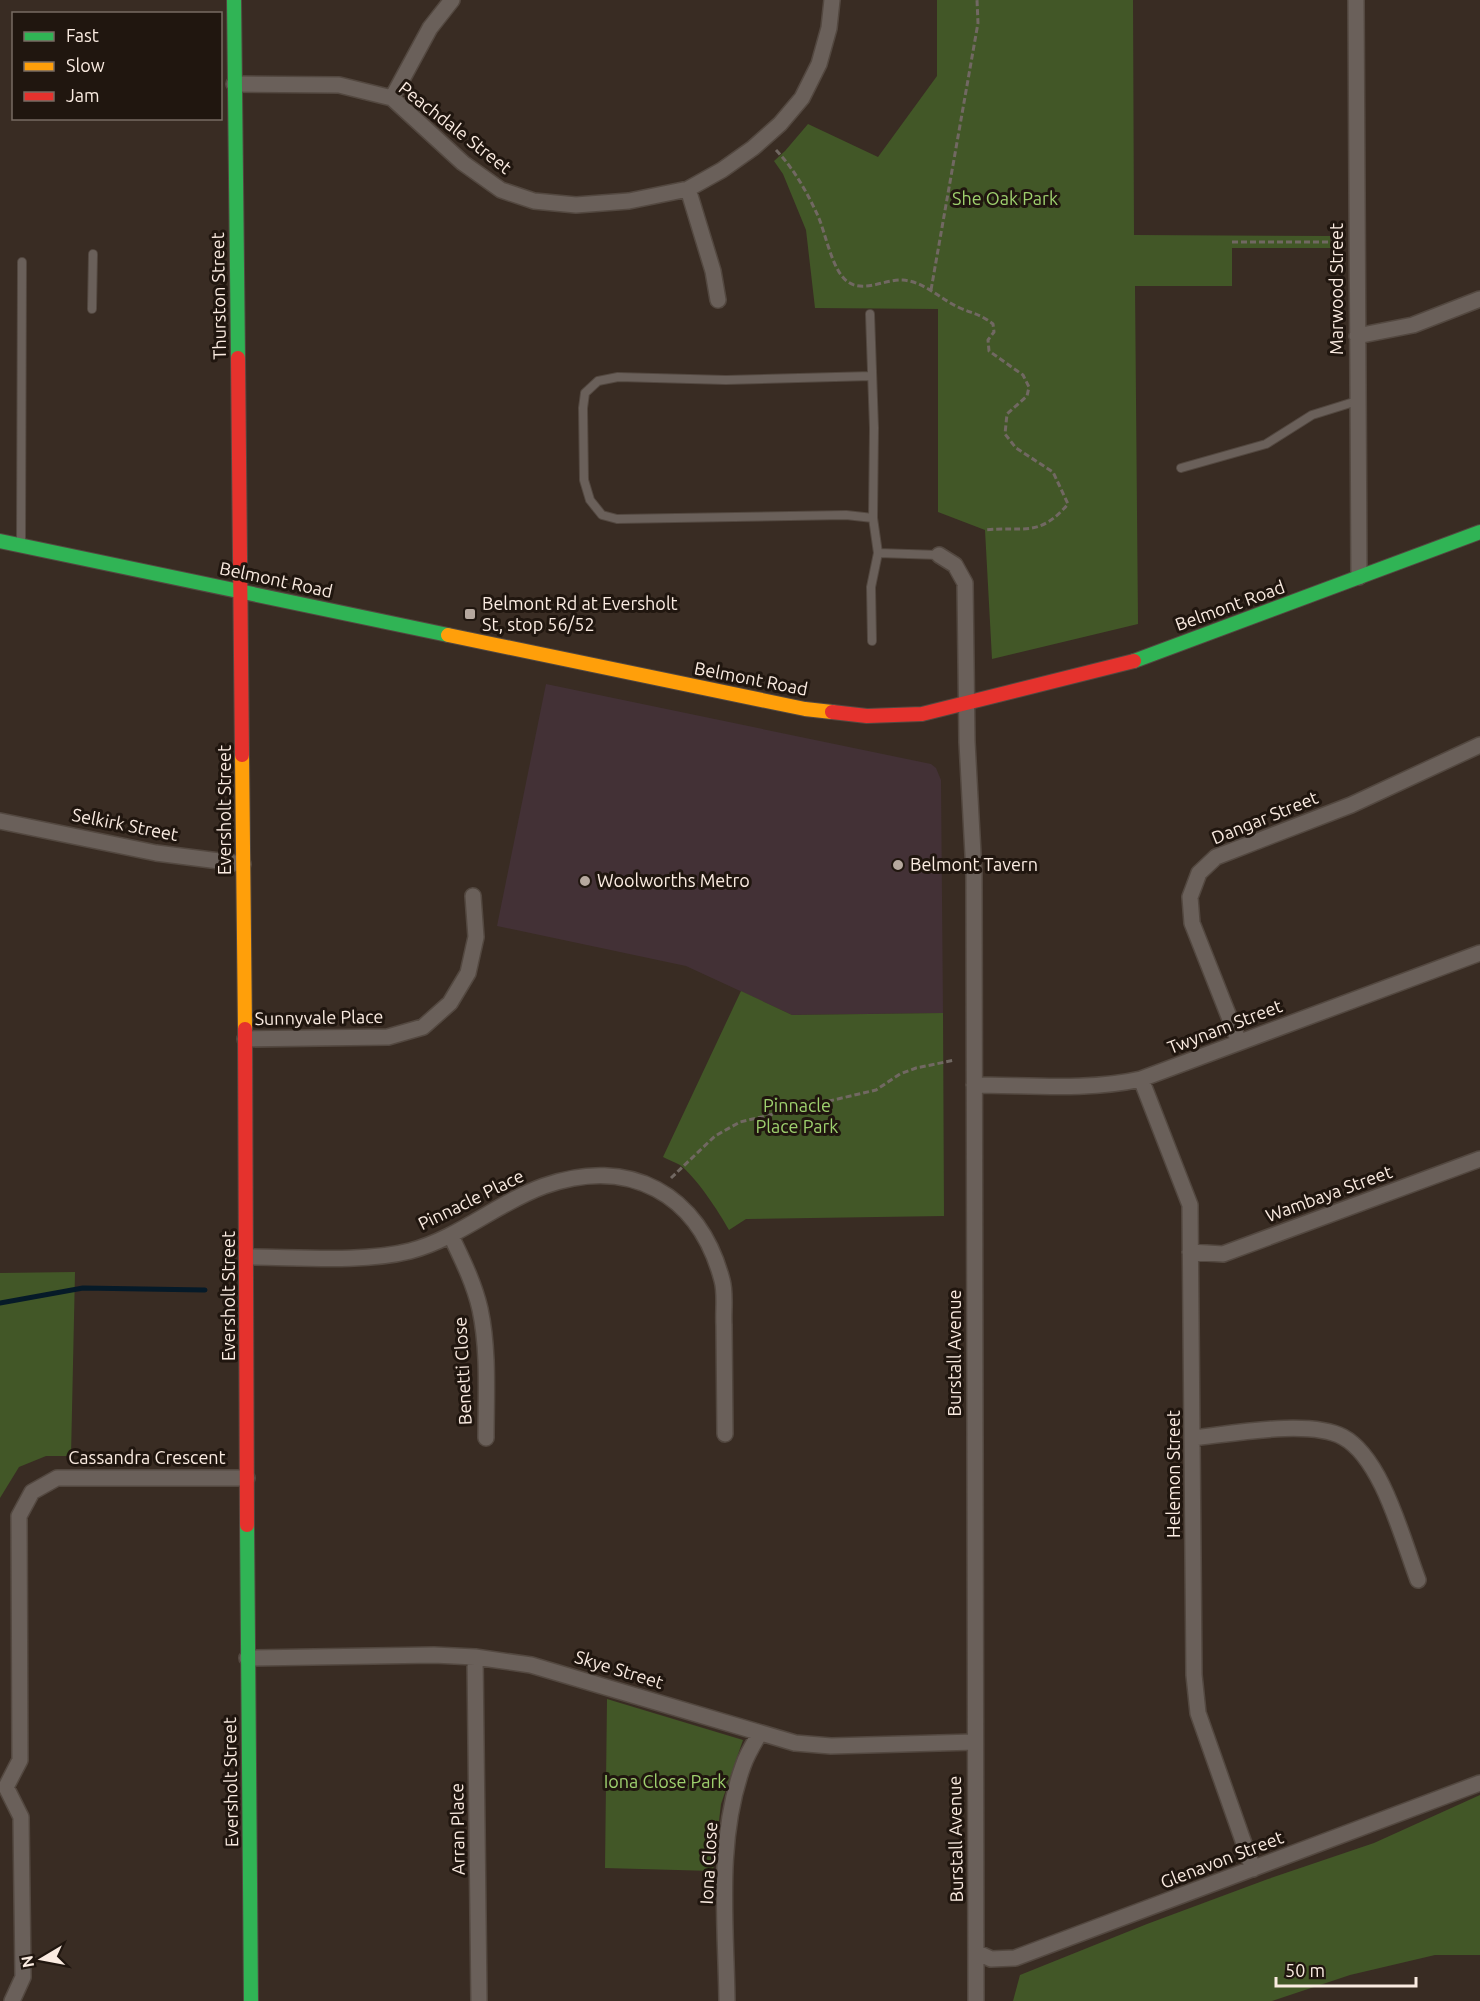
<svg xmlns="http://www.w3.org/2000/svg" width="1480" height="2001" viewBox="0 0 1480 2001" font-family="Ubuntu,sans-serif">
  <rect width="100%" height="100%" fill="#392c23"/>
  <path fill="#433136" d="M546,684L931,764L936,768L941,780L943,1013L792,1015L686,966L497,926Z"/>
  <path fill="#425727" d="M937,0H1133L1134,235L1330,236L1331,248H1232V286H1135L1138,624L992,659L985,530L938,512V309L815,308L806,230L783,174L774,161L785,151L808,124L878,157L937,76Z
    M741,991L792,1015L943,1013L944,1216L746,1219L729,1230C719,1212 696,1177 680,1165C675,1162 668,1160 663,1157Z
    M75,1272L71,1456H46L19,1467L0,1498V1273Z
    M607,1699L743,1740L721,1804L713,1871L605,1868Z
    M1480,1795V1955H1435L1350,1975L1272,2001H1013L1020,1975L1147,1924L1268,1879L1374,1843Z"/>
  <g fill="none" stroke-linecap="round" stroke-linejoin="round">
    <path stroke="#061a28" stroke-width="5" d="M0,1303L83,1288L205,1290"/>
    <defs>
      <path id="lane" d="M92,309L93,254
        M870,314L874,428L873,518L878,553L871,587L872,641
        M872,376L726,380L618,377L598,381L585,393L583,408L584,480L590,500L602,515L617,519L846,515L873,518
        M1181,468L1266,444L1312,415L1357,401
        M21,543L22,262
        M878,553L939,555"/>
      <path id="street" d="M1356,0L1359,577
        M234,84L339,85L392,98L463,163L501,190L534,201L576,205L629,201L688,189L722,170L753,148L780,124L802,98L819,64L829,28L832,0
        M392,98L430,28L452,0
        M688,189L713,271L718,300
        M1357,336L1413,325L1480,299
        M939,555L955,565L965,583L967,742L974,873L976,2001
        M0,821L156,853L243,864
        M245,1039L388,1037L423,1027L450,1003L468,973L476,937L473,896
        M1239,1042L1192,923L1190,897L1199,873L1216,857L1351,805L1480,745
        M1141,1079L1190,1205L1194,1675L1198,1713L1253,1869
        M974,1085C1028,1085 1089,1091 1141,1079L1480,953
        M451,1236C462,1259 474,1283 480,1309C489,1351 486,1395 486,1438
        M1190,1252L1223,1254L1480,1159
        M247,1257C297,1257 362,1263 410,1251C459,1238 497,1203 544,1186C629,1156 699,1193 722,1280C726,1294 723,1311 724,1325C724,1362 725,1398 725,1434
        M1193,1438C1231,1434 1309,1419 1343,1437C1382,1458 1402,1538 1418,1580
        M475,1657L479,2001
        M247,1658L434,1655L475,1657L531,1665L795,1743L831,1746L975,1742
        M976,1952L991,1959L1015,1958L1480,1783
        M12,2001L23,1977L21,1817L6,1787L20,1760L19,1516L32,1492L57,1478H247
        M727,2001C726,1924 716,1840 743,1766C747,1754 754,1743 760,1733"/>
      <path id="fast" d="M234,0L238,358
        M0,541L448,635
        M1134,661L1480,532
        M247,1525L251,2001"/>
      <path id="slow" d="M448,635L805,709L832,712
        M242,755L245,1029"/>
      <path id="jam" d="M238,358L242,755
        M832,712L867,716L922,714L1134,661
        M245,1029L247,1525"/>
    </defs>
    <use href="#lane" stroke="#534840" stroke-width="10"/>
    <use href="#street" stroke="#534840" stroke-width="18"/>
    <use href="#fast" stroke="#534840" stroke-width="16"/>
    <use href="#slow" stroke="#534840" stroke-width="16"/>
    <use href="#jam" stroke="#534840" stroke-width="16"/>
    <path stroke="#716862" stroke-width="3" stroke-dasharray="6 3" stroke-linecap="butt" d="M776,150C794,169 807,192 818,216C826,234 832,271 848,282C864,293 885,279 903,280C925,282 940,299 960,308C974,314 980,314 993,324L994,332L988,340L989,351L1023,375L1029,387L1027,396L1007,414L1005,434L1016,448L1053,472L1068,504C1039,538 1024,526 985,530
      M1232,242H1341
      M931,290L978,23L977,0
      M671,1178L715,1136L740,1122L876,1090L900,1074L916,1068L955,1060"/>
    <use href="#lane" stroke="#6a605a" stroke-width="8"/>
    <use href="#street" stroke="#6a605a" stroke-width="15"/>
    <use href="#fast" stroke="#30b455" stroke-width="14"/>
    <use href="#slow" stroke="#ff9f0a" stroke-width="14"/>
    <use href="#jam" stroke="#e5322d" stroke-width="14"/>
  </g>
  <g fill="#b6a89e" stroke="#20160f" stroke-width="2">
    <rect x="464" y="608" width="12" height="12" rx="3"/>
    <circle cx="898" cy="865" r="6"/>
    <circle cx="585" cy="881" r="6"/>
  </g>
  <g text-anchor="middle" stroke-width="6" stroke-linejoin="round" paint-order="stroke">
    <g font-size="18" fill="#faebe1" stroke="#20160f">
      <text transform="translate(455 128) rotate(38)" y="6">Peachdale Street</text>
      <text transform="translate(1337 289) rotate(-90)" y="6">Marwood Street</text>
      <text transform="translate(219 296) rotate(-91)" y="6">Thurston Street</text>
      <text transform="translate(276 580) rotate(12)" y="6">Belmont Road</text>
      <text transform="translate(1230 606) rotate(-20)" y="6">Belmont Road</text>
      <text transform="translate(751 679) rotate(11)" y="6">Belmont Road</text>
      <text transform="translate(225 810) rotate(-90)" y="6">Eversholt Street</text>
      <text transform="translate(1265 818) rotate(-22)" y="6">Dangar Street</text>
      <text transform="translate(125 825) rotate(11)" y="6">Selkirk Street</text>
      <text transform="translate(319 1018) rotate(-1)" y="6">Sunnyvale Place</text>
      <text transform="translate(1225 1027) rotate(-21)" y="6">Twynam Street</text>
      <text transform="translate(1329 1194) rotate(-20)" y="6">Wambaya Street</text>
      <text transform="translate(471 1200) rotate(-26)" y="6">Pinnacle Place</text>
      <text transform="translate(229 1296) rotate(-90)" y="6">Eversholt Street</text>
      <text transform="translate(955 1353) rotate(-90)" y="6">Burstall Avenue</text>
      <text transform="translate(463 1371) rotate(-93)" y="6">Benetti Close</text>
      <text x="147" y="1464">Cassandra Crescent</text>
      <text transform="translate(1174 1474) rotate(-90)" y="6">Helemon Street</text>
      <text transform="translate(619 1670) rotate(17)" y="6">Skye Street</text>
      <text transform="translate(231 1782) rotate(-91)" y="6">Eversholt Street</text>
      <text transform="translate(458 1829) rotate(-91)" y="6">Arran Place</text>
      <text transform="translate(956 1839) rotate(-91)" y="6">Burstall Avenue</text>
      <text transform="translate(1222 1860) rotate(-21)" y="6">Glenavon Street</text>
      <text transform="translate(709 1863) rotate(-87)" y="6">Iona Close</text>
    </g>
    <g font-size="18" fill="#9ed06e" stroke="#20160f">
      <text x="1005" y="205">She Oak Park</text>
      <text x="797" y="1112">Pinnacle<tspan x="797" dy="21">Place Park</tspan></text>
      <text x="665" y="1788">Iona Close Park</text>
    </g>
    <g font-size="18" fill="#faebe1" stroke="#20160f" text-anchor="start">
      <text x="482" y="610">Belmont Rd at Eversholt<tspan x="482" dy="21">St, stop 56/52</tspan></text>
      <text x="910" y="871">Belmont Tavern</text>
      <text x="597" y="887">Woolworths Metro</text>
    </g>
  </g>
  <rect x="12" y="12" width="210" height="108" fill="#20160f" stroke="#776b63" stroke-width="1.5"/>
  <rect x="24" y="32" width="30" height="9" fill="#30b455" stroke="#776b63" stroke-width="1.5"/>
  <text x="66" y="42" font-size="18" fill="#faebe1">Fast</text>
  <rect x="24" y="62" width="30" height="9" fill="#ff9f0a" stroke="#776b63" stroke-width="1.5"/>
  <text x="66" y="72" font-size="18" fill="#faebe1">Slow</text>
  <rect x="24" y="92" width="30" height="9" fill="#e5322d" stroke="#776b63" stroke-width="1.5"/>
  <text x="66" y="102" font-size="18" fill="#faebe1">Jam</text>
  <g transform="translate(42 1959) rotate(260)" stroke="#20160f" stroke-width="4.5" paint-order="stroke">
  <path d="M0-4.5L10 22L0 15L-10 22Z" fill="#faebe1"/>
  <text y="-9" font-size="16" font-weight="bold" text-anchor="middle" fill="#faebe1">N</text>
  </g>
  <path d="M1276 1977v9h140v-9" fill="none" stroke="#faebe1" stroke-width="3"/>
  <text x="1285" y="1977" font-size="18" fill="#faebe1" stroke="#20160f" stroke-width="4.5" paint-order="stroke">50 m</text>
</svg>
